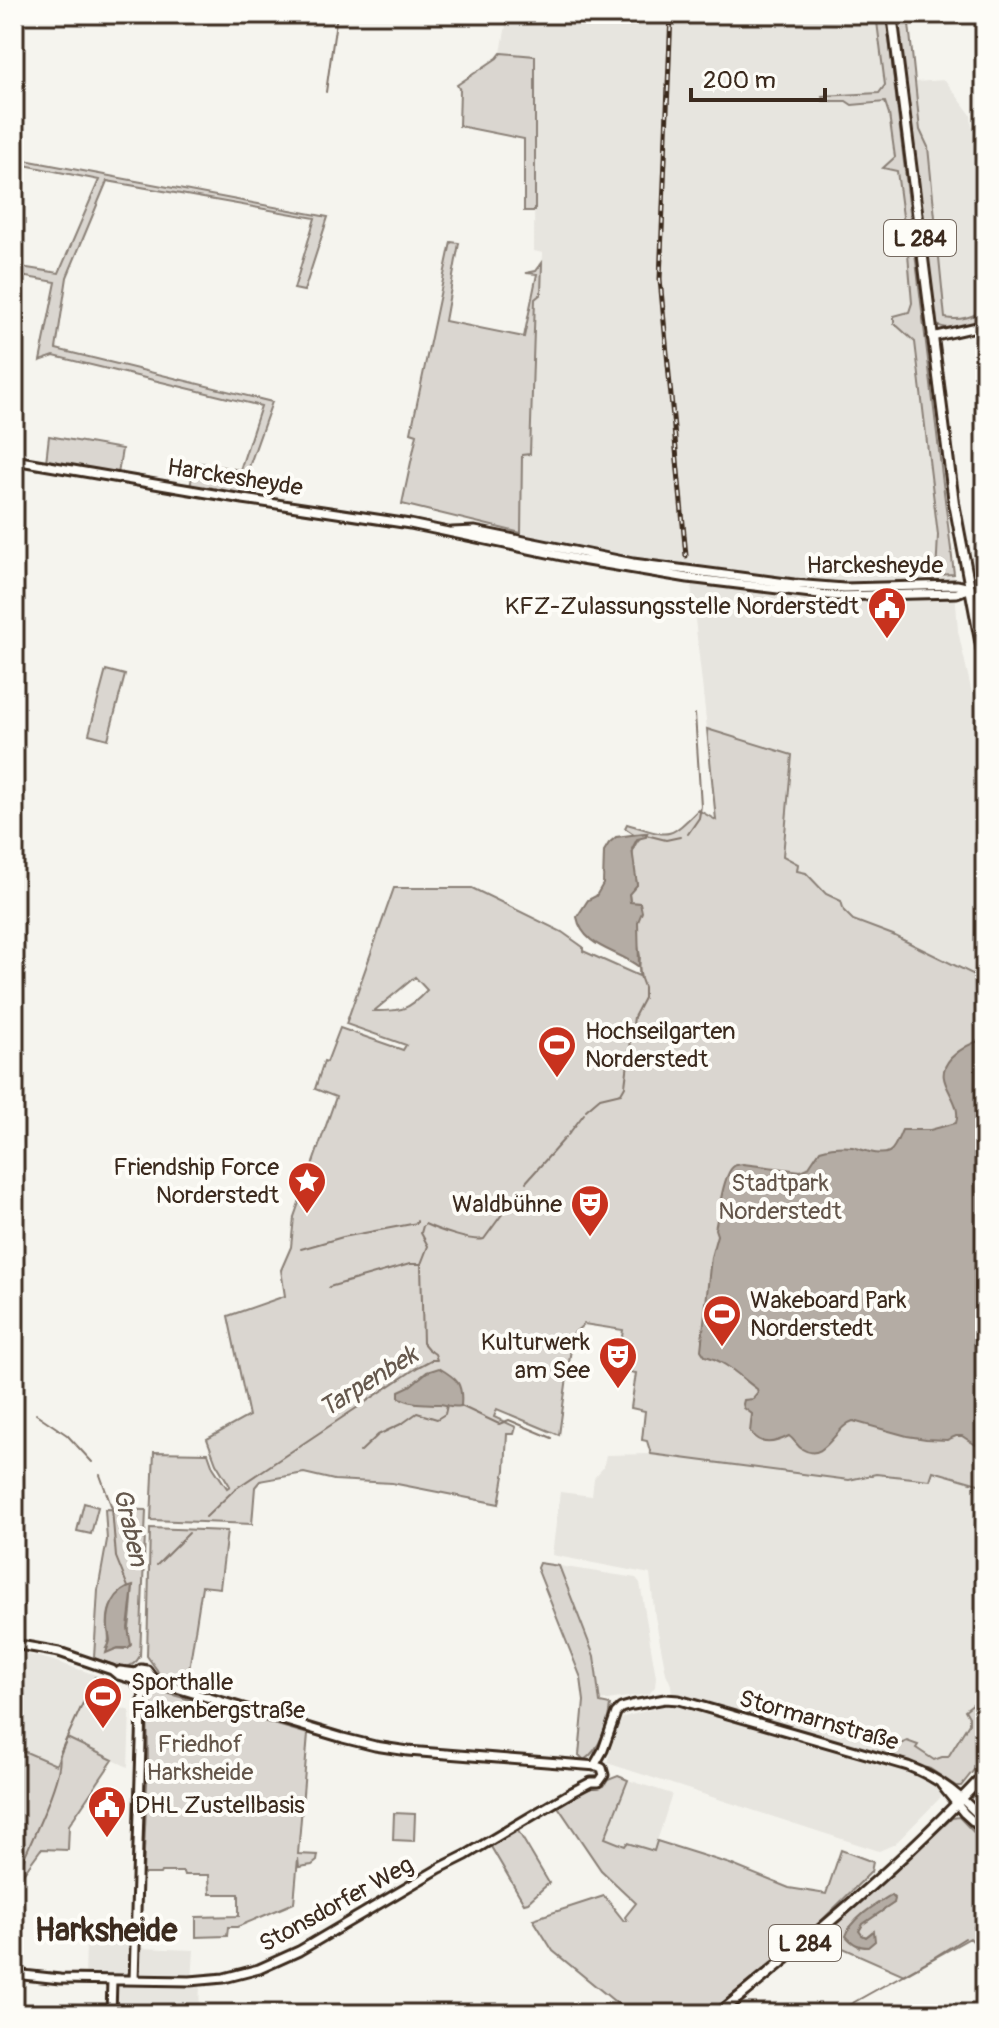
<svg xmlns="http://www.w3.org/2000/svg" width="999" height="2028" viewBox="0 0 999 2028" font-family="Pangolin,sans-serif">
  <rect width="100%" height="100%" fill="#f5f4ee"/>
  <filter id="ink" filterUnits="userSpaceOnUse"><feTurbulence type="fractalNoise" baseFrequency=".0125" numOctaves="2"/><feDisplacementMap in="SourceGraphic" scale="16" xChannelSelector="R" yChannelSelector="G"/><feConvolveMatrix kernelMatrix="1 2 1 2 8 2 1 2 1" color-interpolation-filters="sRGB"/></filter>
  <g filter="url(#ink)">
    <path fill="#e7e5df" d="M508,14H876L908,254L917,371L930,462L938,535L936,574H954L958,631L985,751V980L893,935L853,920L844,911L841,901L826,894L806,873L796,871L798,863L783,856L792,755L707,729L689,565L610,554L521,533L522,454H530L535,299L541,294L543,253L534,251L535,57L501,53Z
      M945,80L971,115L972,127H980L985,166V310L972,317L954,320L945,318L915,82Z
      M651,1454L849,1480L876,1474L930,1480L932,1471L985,1486V1752L895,1844L879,1851L607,1763L619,1722L624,1717L673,1703L671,1685L666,1673L655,1617L650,1574L552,1555L560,1492L592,1496L594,1478L603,1468L606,1455Z
      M559,1566L636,1578L640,1583L656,1677L655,1687L649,1694L600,1701L594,1656Z
      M14,1651L51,1660L105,1678L95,1704L117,1711L119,1707L130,1711L128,1767L68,1739L14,1863Z
      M628,1780L672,1794L654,1851L627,1844L625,1846L605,1839Z
      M86,1942L140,1943V1948L194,1950L192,1982H200L199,2014H111L112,1980L85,1978Z"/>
    <path fill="#dad6d0" stroke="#8a8077" stroke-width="2" fill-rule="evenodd" d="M876,14H886L954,574L936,575L938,535L915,342L894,323V316L909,312L912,303L908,254L897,171L883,168L895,157L889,114L885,102L852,105L846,101H823L822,96L879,93L885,85Z
      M897,14H908L920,130L928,147L945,318C960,321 972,317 985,310V321C968,325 949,333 933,323L925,232Z
      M501,53L535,56V211H524V139L459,126L460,90L457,85L497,58Z
      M14,158L328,217L304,291L294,289L315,218L107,181L67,277L56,349L272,402L239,495L190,487L195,462L240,470L261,406L54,356L40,361L56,282L14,275V266L59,273L99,180L14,163Z
      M451,242L459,243L445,321L524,337L537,274L526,273L536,271L542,263L541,294L535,299L530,454L522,455L521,533L402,504L417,434L411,432Z
      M49,436L122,449L118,474L46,462Z
      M106,670L125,675L108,739L89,734Z
      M707,729L792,755L783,856L798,864L797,871L806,873L826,894L841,901L844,911L853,920L893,935L985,980V1486L933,1471L930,1480L876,1474L849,1480L651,1454L647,1441L642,1440L645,1411L631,1408L636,1373L617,1370L623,1330L584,1324L573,1334L559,1435L497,1409L494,1417L516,1427L514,1434H507L505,1470L499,1504L392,1483L334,1480L304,1473L260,1481L255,1487L252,1524L151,1520L154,1452L208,1453L213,1467L227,1488L230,1486L216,1463L207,1439L249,1416L228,1316L285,1296L281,1270L291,1247L294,1217L336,1097L315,1089L324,1061L327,1062L340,1028L403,1050L406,1045L346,1024L394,888H472L562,932L583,947V951L639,976L640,956L637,941V922L630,902L629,893L637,885C634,863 625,848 646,833L634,834L625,828L627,824C669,836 666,842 698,810L716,820ZM415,977L427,990C408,1011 401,1011 374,1011Z
      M84,1503L98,1507L91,1534L77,1531Z
      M105,1509L146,1510L140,1656C129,1676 112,1664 94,1658L98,1590L107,1540ZM133,1587C131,1605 131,1633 124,1649L106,1648C110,1641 109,1638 108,1629C106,1605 113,1599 133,1587Z
      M150,1528L227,1531L220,1588L202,1586L188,1676L180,1674L177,1683L160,1677L157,1670L147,1656Z
      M539,1563L559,1566L594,1656L600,1703L610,1705C608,1724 601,1749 584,1760L579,1755L584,1701L581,1678L537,1568Z
      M156,1690L308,1734L298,1854L318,1855L317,1861L312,1865L299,1867L298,1858L294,1903L237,1927H228L227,1936L196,1937V1917L239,1916V1894H210L209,1875H184L183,1872H161L160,1874H143L148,1762L147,1697Z
      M985,1702V1756L961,1786H956L930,1769L891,1755L898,1745L907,1741L918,1745L916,1748L934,1760L942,1757H948L969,1723V1717L965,1710L974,1703L979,1706Z
      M67,1738L113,1760L69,1825L68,1850L41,1849L14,1886V1753L26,1752L56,1765Z
      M618,1776L628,1780L605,1838L625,1846L627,1843L654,1851L657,1841L730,1864L789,1888L826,1894L841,1850L873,1862L871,1872L814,1928L710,2014H630L553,1951L533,1919L604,1896L624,1921H627L625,1917L636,1903L601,1870L557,1805L587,1789L604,1786L608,1780Z
      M394,1813L415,1814L414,1841L393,1840Z
      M959,1817L985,1844V1954L970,1938L904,1975L818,1937L890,1876L952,1818ZM891,1896L894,1903L863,1924L859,1931L862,1935L866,1937L873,1931L859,1947L849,1928L869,1910Z
      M517,1829L549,1883L528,1902L524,1903L490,1845Z"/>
    <path fill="#b4aca4" stroke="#84786e" stroke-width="2" d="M647,833L646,837L637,839L632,849L637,885L629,894L630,902L640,903L642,912L638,922L639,967C618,950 583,948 577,917L588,900L596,896L603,884L604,851L609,843L616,837Z
      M985,1039V1451L962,1436H956L947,1440L926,1439L907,1436L853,1421C835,1426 825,1464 802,1449C797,1446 795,1440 789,1436C775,1443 761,1447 750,1432L752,1414L744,1408L743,1404L744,1400L753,1399L758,1393L757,1389C740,1377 726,1361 705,1356L701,1350L711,1257L717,1235L715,1229C719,1213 722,1182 731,1169C735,1164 737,1165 743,1164L801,1171L808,1168L820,1150C830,1147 841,1146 852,1147C862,1149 879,1157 889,1152C895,1149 899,1136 902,1130H930L956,1123C964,1097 929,1082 951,1058C960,1049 973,1042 985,1039Z
      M439,1368C458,1379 463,1384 461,1406C452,1408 448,1405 440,1404C426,1403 411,1405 399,1397V1391L410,1386L427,1372Z
      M133,1586L128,1628L131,1645L128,1648H118L106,1653C107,1649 109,1645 110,1641C110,1637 108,1631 108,1627C107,1610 114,1590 133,1586Z
      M891,1895L895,1899L894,1903L863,1924L859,1931L862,1935L866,1937L874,1931L875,1941L868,1947C858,1947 853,1944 846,1936C852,1918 875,1905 891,1895Z"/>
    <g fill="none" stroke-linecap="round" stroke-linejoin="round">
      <path stroke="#84786e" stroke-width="2" d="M326,92L337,14
        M688,834L699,818L701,806L695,714
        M646,835L666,840L680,837
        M586,1110L600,1098L621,1093L625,1086L634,1017L644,998V987L641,979L639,967
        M568,1135L584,1114
        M526,1182L566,1137
        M425,1224C438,1230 471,1242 484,1239L519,1191
        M301,1249L343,1237L417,1223V1221
        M329,1287L410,1264H420
        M461,1406L499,1424L509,1420L552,1438
        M36,1414L67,1435L92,1462
        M360,1452L378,1435L403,1423L417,1413L437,1419L445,1414L447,1405
        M100,1475L112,1508L116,1557L128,1587
        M206,1517L235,1489L418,1367L431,1360H437L435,1354L428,1349L423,1343L421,1264L428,1246L421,1233L423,1226
        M157,1565L189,1533
        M14,1874L20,1867C29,1845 65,1774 59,1755L95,1677
        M974,1927L985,1915
        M833,2014L933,1958L965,1938"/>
      <defs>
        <path id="secondary" d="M932,337L985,325
          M14,460L243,499L410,524L581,560L688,578L836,596L957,593L970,588
          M452,532L475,531L633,563L794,584L844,588L957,585L970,588
          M14,1644L59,1652L112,1670L118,1675L135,1680L137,1685L142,1687L150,1684L173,1687L343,1738L375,1746L408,1751L597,1766L602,1768L604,1775L599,1782H591L572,1792L466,1855L440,1868L299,1951L259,1969L224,1978L190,1981L60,1979L14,1974
          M120,1671L136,1673L141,1669L147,1670L153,1678L164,1683
          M633,1705L665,1699L679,1700L908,1766C941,1779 961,1796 985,1822
          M594,1766L603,1750L616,1713L621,1708L635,1704
          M941,1784L964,1813L985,1832
          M134,1980L141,1743L142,1706L145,1687
          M111,2014L112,1980"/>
        <path id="primary" d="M892,14L954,503L985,667
          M718,2014C811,1939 904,1862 985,1774"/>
      </defs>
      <use href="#secondary" stroke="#3b2a1e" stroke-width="13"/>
      <use href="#primary" stroke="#3b2a1e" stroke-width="14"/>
      <use href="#secondary" stroke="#fdfcf7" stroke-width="7"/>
      <use href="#primary" stroke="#fdfcf7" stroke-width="8"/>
      <defs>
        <path id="rail" d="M671,14L660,279L686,556"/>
      </defs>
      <use href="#rail" stroke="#3b2a1e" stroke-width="5"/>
      <use href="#rail" stroke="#fdfcf7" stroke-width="2" stroke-dasharray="6" stroke-linecap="butt"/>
    </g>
  </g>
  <defs>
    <symbol id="civic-pin" viewBox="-11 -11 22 30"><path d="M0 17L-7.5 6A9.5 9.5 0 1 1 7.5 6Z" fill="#c8321e" stroke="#fdfcf7"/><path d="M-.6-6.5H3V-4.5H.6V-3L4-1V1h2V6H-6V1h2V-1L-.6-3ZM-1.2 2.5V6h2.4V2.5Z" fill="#fff"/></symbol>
    <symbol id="stadium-pin" viewBox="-11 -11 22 30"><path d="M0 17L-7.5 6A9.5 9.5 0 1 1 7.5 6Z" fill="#c8321e" stroke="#fdfcf7"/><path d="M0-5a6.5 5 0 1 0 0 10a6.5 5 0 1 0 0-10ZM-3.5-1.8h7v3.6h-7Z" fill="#fff"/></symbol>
    <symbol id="sight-pin" viewBox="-11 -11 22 30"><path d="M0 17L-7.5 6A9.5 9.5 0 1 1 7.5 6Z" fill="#c8321e" stroke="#fdfcf7"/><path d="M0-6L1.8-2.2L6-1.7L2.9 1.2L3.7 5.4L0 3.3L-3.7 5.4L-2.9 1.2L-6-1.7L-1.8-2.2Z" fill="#fff"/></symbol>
    <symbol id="theatre-pin" viewBox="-11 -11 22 30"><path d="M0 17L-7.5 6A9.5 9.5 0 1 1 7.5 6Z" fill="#c8321e" stroke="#fdfcf7"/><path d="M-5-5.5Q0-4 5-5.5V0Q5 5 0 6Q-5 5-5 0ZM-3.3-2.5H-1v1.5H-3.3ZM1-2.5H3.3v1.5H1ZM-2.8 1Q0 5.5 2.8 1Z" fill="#fff"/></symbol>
  </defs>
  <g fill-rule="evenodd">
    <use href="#civic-pin" x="865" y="584" width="44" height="60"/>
    <use href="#stadium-pin" x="535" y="1023" width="44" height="60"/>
    <use href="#sight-pin" x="285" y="1159" width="44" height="60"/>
    <use href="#theatre-pin" x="568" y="1182" width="44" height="60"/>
    <use href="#stadium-pin" x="700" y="1292" width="44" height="60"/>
    <use href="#theatre-pin" x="596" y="1334" width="44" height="60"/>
    <use href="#stadium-pin" x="81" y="1674" width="44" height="60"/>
    <use href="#civic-pin" x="85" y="1783" width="44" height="60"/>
  </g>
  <g text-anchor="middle" stroke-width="8" stroke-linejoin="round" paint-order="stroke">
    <g fill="#fdfcf7" stroke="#75695f" stroke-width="2">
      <rect x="884" y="220" width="72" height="36" rx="6"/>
      <rect x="769" y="1925" width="72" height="36" rx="6"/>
    </g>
    <g font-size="22" font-weight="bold" fill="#3b2a1e">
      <text x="920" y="246">L 284</text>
      <text x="805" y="1951">L 284</text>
    </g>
    <g font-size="24" fill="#3b2a1e" stroke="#fdfcf7">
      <text transform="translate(235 477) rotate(9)" y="8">Harckesheyde</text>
      <text x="875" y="573">Harckesheyde</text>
      <text transform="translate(819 1720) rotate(16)" y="8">Stormarnstraße</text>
      <text transform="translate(336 1904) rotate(-29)" y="8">Stonsdorfer Weg</text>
    </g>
    <g font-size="24" fill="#3b2a1e" stroke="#fdfcf7" text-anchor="end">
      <text x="859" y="614">KFZ-Zulassungsstelle Norderstedt</text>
      <text x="585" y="1039" text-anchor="start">Hochseilgarten<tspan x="585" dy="28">Norderstedt</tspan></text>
      <text x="279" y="1175">Friendship Force<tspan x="279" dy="28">Norderstedt</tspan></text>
      <text x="562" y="1212">Waldbühne</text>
      <text x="750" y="1308" text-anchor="start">Wakeboard Park<tspan x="750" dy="28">Norderstedt</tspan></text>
      <text x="590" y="1350">Kulturwerk<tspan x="590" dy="28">am See</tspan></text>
      <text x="131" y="1690" text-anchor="start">Sporthalle<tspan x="131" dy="28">Falkenbergstraße</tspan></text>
      <text x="135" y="1813" text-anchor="start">DHL Zustellbasis</text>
    </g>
    <g font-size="24" fill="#63554a" stroke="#fdfcf7">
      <text x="780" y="1191">Stadtpark<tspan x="780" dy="28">Norderstedt</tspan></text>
      <text x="200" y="1752">Friedhof<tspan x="200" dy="28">Harksheide</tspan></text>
    </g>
    <g font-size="26" font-style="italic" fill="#65584d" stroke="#fdfcf7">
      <text transform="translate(368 1381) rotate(-32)" y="9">Tarpenbek</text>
      <text transform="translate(131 1527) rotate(77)" y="9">Graben</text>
    </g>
    <g font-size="32" font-weight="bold" fill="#3b2a1e" stroke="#fdfcf7">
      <text x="106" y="1941">Harksheide</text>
    </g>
  </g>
  <rect width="999" height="2028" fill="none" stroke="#fdfcf7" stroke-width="48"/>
  <rect x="24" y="24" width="951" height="1980" fill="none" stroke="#3b2a1e" stroke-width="3" filter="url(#ink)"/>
  <path d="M691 88v12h134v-12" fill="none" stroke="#3b2a1e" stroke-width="4"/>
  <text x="703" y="88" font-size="24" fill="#3b2a1e" stroke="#fdfcf7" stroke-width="6" paint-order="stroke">200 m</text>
</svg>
